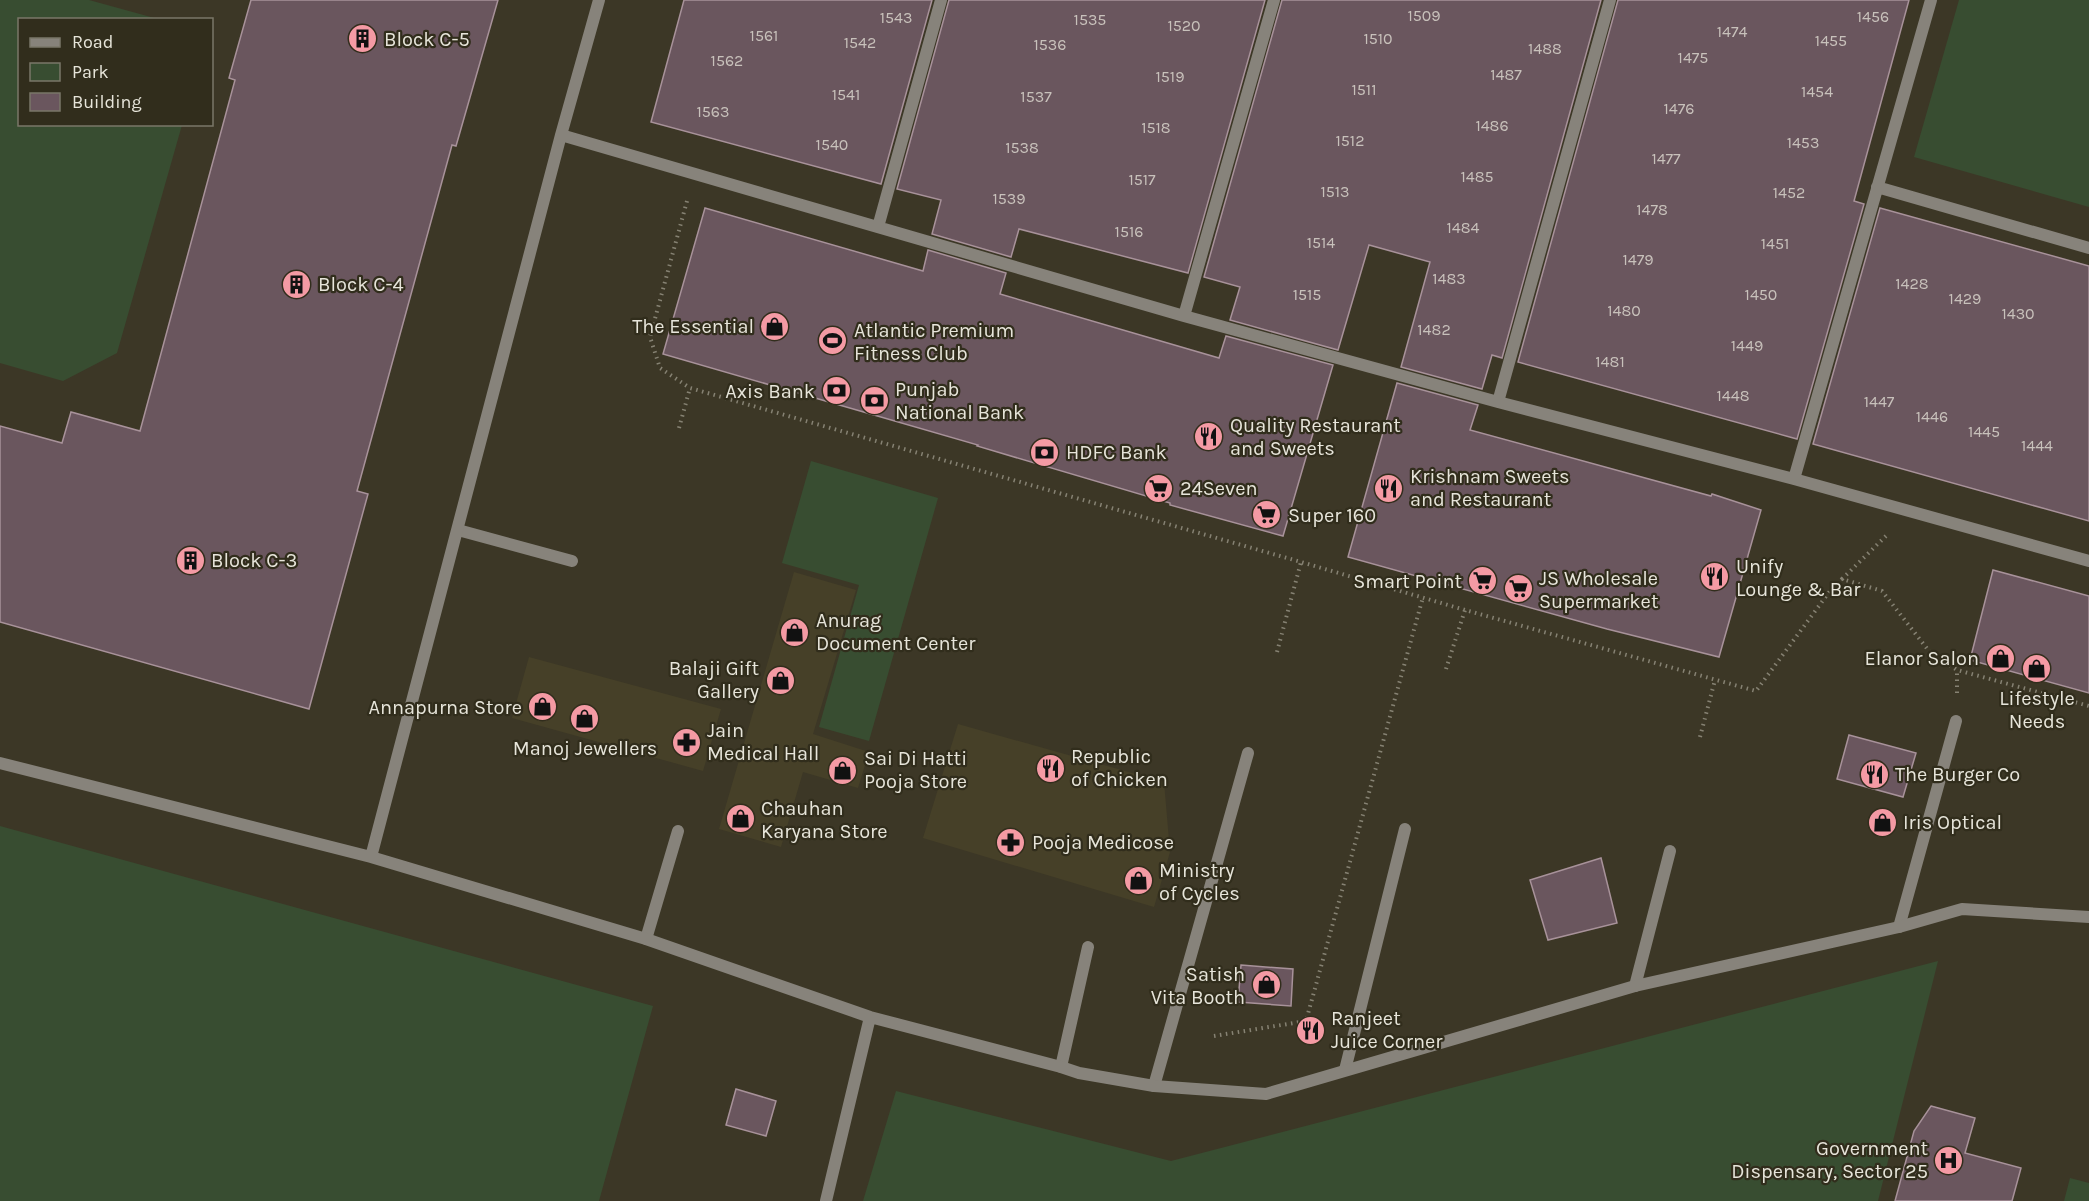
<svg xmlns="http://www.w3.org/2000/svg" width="2089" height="1201" viewBox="0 0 2089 1201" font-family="Karla,sans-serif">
  <rect width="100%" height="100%" fill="#3c3726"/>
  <path fill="#464028" d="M794,572L856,590L813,734L869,752L858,788L803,772L781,847L719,829Z
    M529,657L721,709L703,771L512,718Z
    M958,724L1164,782L1170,852L1154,907L923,838Z"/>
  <path fill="#384d31" d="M0,0H89L158,19L20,20V124L182,125L117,353L63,381L0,363Z
    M1959,0H2089V207L1914,157Z
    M811,461L938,498L869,741L819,727L859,585L782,563Z
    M0,826L653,1006L599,1201H0Z
    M1938,961L1878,1201H863L896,1091L1171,1161Z
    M2070,1178L2089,1183V1201H2064Z"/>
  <path fill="#6a565e" stroke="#a8929a" stroke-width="1.5" d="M251,0H498L456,146L452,145L357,491L368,494L309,709L0,622V426L62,443L71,412L140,431L235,80L229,78Z
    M684,0H932L881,184L651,122Z
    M949,0H1265L1188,273L1019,229L1011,257L932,234L941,200L897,189Z
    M1282,0H1601L1502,358L1492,355L1482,389L1401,367L1430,262L1369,245L1338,350L1230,320L1240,287L1204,277Z
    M1618,0H1909L1854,201L1864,204L1797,439L1518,362Z
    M705,208L923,271L928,250L1006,273L1000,294L1219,358L1226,336L1333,365L1283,536L1170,505V503L977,446L978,445L663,354Z
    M1880,208L2089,266V521L1813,444Z
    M1397,383L1478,405L1470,430L1711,496L1712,494L1761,510L1719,657L1607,629L1348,557Z
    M1993,570L2089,596V693L1970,660Z
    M1849,735L1916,753L1903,797L1837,779Z
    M1601,858L1617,923L1548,940L1530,880Z
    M1241,965L1293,969L1291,1006L1238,1002Z
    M736,1089L776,1101L766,1136L726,1125Z
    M1931,1106L1975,1118L1965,1153L2021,1168L2012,1201H1895L1914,1131Z"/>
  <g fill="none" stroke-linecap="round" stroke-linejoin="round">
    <path stroke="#868273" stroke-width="4" stroke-dasharray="1.5 4.5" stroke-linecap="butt" d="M687,201L650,337L660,368L690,388L1301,562L1465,610L1756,691L1830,591L1842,579L1882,591L1929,651L1957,670L2089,706
      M679,428L690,388
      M1842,579L1887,535
      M1277,652L1301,562
      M1446,669L1465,610
      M1957,693V670
      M1700,737L1715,680
      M1214,1036L1306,1021L1423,597"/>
    <path stroke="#87837b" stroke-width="12" d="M458,530L572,561
      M1899,927L1956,721
      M646,939L678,831
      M1635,986L1670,851
      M1061,1067L1088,947
      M1345,1070L1405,829
      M1154,1086L1248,753"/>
    <path stroke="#87837b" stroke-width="12" d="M561,135L1184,316L1498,402L1794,479L2089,561
      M1877,187L2089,248
      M878,227L941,0
      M1184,316L1274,0
      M1498,402L1610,0
      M1794,479L1931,0
      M0,763L371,857L646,939L870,1017L1061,1067L1079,1073L1154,1086L1266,1094L1635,986L1899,927L1962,909L2089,917
      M371,857L561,135L599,0
      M826,1201L870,1017"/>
  </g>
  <defs>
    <symbol id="building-disc" viewBox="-11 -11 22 22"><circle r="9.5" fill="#f49aa4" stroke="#312d1c"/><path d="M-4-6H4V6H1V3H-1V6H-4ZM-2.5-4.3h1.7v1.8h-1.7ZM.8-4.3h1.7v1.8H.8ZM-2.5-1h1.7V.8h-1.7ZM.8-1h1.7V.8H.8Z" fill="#111"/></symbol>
    <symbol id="shop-disc" viewBox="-11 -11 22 22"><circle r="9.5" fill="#f49aa4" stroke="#312d1c"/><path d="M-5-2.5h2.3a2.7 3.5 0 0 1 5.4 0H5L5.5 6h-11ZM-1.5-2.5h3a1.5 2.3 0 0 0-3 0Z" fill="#111"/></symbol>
    <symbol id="stadium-disc" viewBox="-11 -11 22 22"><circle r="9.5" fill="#f49aa4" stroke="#312d1c"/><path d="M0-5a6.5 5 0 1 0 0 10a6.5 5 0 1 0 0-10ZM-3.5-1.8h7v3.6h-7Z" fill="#111"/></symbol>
    <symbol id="bank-disc" viewBox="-11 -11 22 22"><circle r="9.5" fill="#f49aa4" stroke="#312d1c"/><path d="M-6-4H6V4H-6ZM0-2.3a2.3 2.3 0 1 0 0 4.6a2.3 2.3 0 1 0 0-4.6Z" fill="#111"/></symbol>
    <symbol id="restaurant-disc" viewBox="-11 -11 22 22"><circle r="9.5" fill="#f49aa4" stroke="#312d1c"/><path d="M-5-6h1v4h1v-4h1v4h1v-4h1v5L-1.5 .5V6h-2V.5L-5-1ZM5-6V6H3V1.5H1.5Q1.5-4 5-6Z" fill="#111"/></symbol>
    <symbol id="supermarket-disc" viewBox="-11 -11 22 22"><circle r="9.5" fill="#f49aa4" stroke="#312d1c"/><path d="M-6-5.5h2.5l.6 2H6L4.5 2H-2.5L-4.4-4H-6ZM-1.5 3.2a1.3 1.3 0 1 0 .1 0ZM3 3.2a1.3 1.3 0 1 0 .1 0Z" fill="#111"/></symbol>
    <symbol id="pharmacy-disc" viewBox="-11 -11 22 22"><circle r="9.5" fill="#f49aa4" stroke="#312d1c"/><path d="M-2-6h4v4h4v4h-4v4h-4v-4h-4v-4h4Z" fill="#111"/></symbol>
    <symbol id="hospital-disc" viewBox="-11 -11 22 22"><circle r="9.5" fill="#f49aa4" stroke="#312d1c"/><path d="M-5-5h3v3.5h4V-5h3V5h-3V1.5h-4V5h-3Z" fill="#111"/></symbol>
  </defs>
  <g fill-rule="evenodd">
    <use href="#building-disc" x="346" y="22" width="33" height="33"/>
    <use href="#building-disc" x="280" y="268" width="33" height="33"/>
    <use href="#shop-disc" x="758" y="310" width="33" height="33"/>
    <use href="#stadium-disc" x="816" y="324" width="33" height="33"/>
    <use href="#bank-disc" x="820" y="374" width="33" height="33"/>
    <use href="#bank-disc" x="858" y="384" width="33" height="33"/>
    <use href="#restaurant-disc" x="1192" y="420" width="33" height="33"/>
    <use href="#bank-disc" x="1028" y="436" width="33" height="33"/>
    <use href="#supermarket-disc" x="1142" y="472" width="33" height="33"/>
    <use href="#restaurant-disc" x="1372" y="472" width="33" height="33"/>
    <use href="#supermarket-disc" x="1250" y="498" width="33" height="33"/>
    <use href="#building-disc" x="174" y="544" width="33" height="33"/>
    <use href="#restaurant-disc" x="1698" y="560" width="33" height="33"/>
    <use href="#supermarket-disc" x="1466" y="564" width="33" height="33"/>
    <use href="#supermarket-disc" x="1502" y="572" width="33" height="33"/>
    <use href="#shop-disc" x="778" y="616" width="33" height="33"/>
    <use href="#shop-disc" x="1984" y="642" width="33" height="33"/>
    <use href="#shop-disc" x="2020" y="652" width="33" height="33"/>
    <use href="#shop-disc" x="764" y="664" width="33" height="33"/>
    <use href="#shop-disc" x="526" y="690" width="33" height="33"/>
    <use href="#shop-disc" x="568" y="702" width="33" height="33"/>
    <use href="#pharmacy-disc" x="670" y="726" width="33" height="33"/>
    <use href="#restaurant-disc" x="1034" y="752" width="33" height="33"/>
    <use href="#shop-disc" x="826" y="754" width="33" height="33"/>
    <use href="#restaurant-disc" x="1858" y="758" width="33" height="33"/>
    <use href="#shop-disc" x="724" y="802" width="33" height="33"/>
    <use href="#shop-disc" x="1866" y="806" width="33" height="33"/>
    <use href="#pharmacy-disc" x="994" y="826" width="33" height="33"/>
    <use href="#shop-disc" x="1122" y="864" width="33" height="33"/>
    <use href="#shop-disc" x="1250" y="968" width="33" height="33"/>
    <use href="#restaurant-disc" x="1294" y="1014" width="33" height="33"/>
    <use href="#hospital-disc" x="1932" y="1144" width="33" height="33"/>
  </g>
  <g text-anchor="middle" stroke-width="4.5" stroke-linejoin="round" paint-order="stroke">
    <g font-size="16" fill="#c8c1bb">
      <text x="1424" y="21">1509</text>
      <text x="1873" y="22">1456</text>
      <text x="896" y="23">1543</text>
      <text x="1090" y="25">1535</text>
      <text x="1184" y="31">1520</text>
      <text x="1732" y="37">1474</text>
      <text x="764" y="41">1561</text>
      <text x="1378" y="44">1510</text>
      <text x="1831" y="46">1455</text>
      <text x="860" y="48">1542</text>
      <text x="1050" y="50">1536</text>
      <text x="1545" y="54">1488</text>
      <text x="1693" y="63">1475</text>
      <text x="727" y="66">1562</text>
      <text x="1506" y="80">1487</text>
      <text x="1170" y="82">1519</text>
      <text x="1364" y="95">1511</text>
      <text x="1817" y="97">1454</text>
      <text x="846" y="100">1541</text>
      <text x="1036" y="102">1537</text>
      <text x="1679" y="114">1476</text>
      <text x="713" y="117">1563</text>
      <text x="1492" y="131">1486</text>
      <text x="1156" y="133">1518</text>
      <text x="1350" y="146">1512</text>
      <text x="1803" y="148">1453</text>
      <text x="832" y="150">1540</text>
      <text x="1022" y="153">1538</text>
      <text x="1666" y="164">1477</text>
      <text x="1477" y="182">1485</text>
      <text x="1142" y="185">1517</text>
      <text x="1335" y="197">1513</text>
      <text x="1789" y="198">1452</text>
      <text x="1009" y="204">1539</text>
      <text x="1652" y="215">1478</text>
      <text x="1463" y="233">1484</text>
      <text x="1129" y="237">1516</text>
      <text x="1321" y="248">1514</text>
      <text x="1775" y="249">1451</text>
      <text x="1638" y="265">1479</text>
      <text x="1449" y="284">1483</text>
      <text x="1912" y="289">1428</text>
      <text x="1307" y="300">1515</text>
      <text x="1761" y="300">1450</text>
      <text x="1965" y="304">1429</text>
      <text x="1624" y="316">1480</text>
      <text x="2018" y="319">1430</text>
      <text x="1434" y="335">1482</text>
      <text x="1747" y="351">1449</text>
      <text x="1610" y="367">1481</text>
      <text x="1733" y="401">1448</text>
      <text x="1879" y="407">1447</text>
      <text x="1932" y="422">1446</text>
      <text x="1984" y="437">1445</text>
      <text x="2037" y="451">1444</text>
    </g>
    <g font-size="20" fill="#e7e5da" stroke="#312d1c" text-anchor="start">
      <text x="384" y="46">Block C-5</text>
      <text x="318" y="291">Block C-4</text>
      <text x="754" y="333" text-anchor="end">The Essential</text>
      <text x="854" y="337">Atlantic Premium<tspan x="854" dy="23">Fitness Club</tspan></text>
      <text x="895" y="396">Punjab<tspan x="895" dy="23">National Bank</tspan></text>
      <text x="815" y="398" text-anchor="end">Axis Bank</text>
      <text x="1230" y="432">Quality Restaurant<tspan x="1230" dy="23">and Sweets</tspan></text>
      <text x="1066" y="459">HDFC Bank</text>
      <text x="1410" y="483">Krishnam Sweets<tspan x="1410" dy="23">and Restaurant</tspan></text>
      <text x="1180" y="495">24Seven</text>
      <text x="1288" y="522">Super 160</text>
      <text x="211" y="567">Block C-3</text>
      <text x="1736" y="573">Unify<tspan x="1736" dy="23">Lounge &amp; Bar</tspan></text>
      <text x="1539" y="585">JS Wholesale<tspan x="1539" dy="23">Supermarket</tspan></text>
      <text x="1462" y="588" text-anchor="end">Smart Point</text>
      <text x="816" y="627">Anurag<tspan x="816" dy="23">Document Center</tspan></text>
      <text x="1979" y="665" text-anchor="end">Elanor Salon</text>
      <text x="759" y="675" text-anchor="end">Balaji Gift<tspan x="759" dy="23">Gallery</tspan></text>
      <text x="2037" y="705" text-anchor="middle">Lifestyle<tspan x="2037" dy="23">Needs</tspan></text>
      <text x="522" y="714" text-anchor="end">Annapurna Store</text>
      <text x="707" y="737">Jain<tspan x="707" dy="23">Medical Hall</tspan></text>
      <text x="585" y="755" text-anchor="middle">Manoj Jewellers</text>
      <text x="1071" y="763">Republic<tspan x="1071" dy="23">of Chicken</tspan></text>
      <text x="864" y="765">Sai Di Hatti<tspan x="864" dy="23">Pooja Store</tspan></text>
      <text x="1895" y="781">The Burger Co</text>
      <text x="761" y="815">Chauhan<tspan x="761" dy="23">Karyana Store</tspan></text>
      <text x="1903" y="829">Iris Optical</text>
      <text x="1032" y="849">Pooja Medicose</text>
      <text x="1159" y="877">Ministry<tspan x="1159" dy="23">of Cycles</tspan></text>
      <text x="1245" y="981" text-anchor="end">Satish<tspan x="1245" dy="23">Vita Booth</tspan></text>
      <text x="1331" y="1025">Ranjeet<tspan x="1331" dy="23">Juice Corner</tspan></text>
      <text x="1928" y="1155" text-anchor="end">Government<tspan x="1928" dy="23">Dispensary, Sector 25</tspan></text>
    </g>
  </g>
  <rect x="18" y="18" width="195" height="108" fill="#312d1c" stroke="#7a7768" stroke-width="1.5"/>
  <rect x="30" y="38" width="30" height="9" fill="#87837b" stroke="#7a7768" stroke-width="1.5"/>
  <text x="72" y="48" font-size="18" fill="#e7e5da">Road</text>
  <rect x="30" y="63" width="30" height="18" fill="#384d31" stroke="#7a7768" stroke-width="1.5"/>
  <text x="72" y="78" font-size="18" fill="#e7e5da">Park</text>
  <rect x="30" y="93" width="30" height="18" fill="#6a565e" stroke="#7a7768" stroke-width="1.5"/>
  <text x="72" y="108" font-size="18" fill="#e7e5da">Building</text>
</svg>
